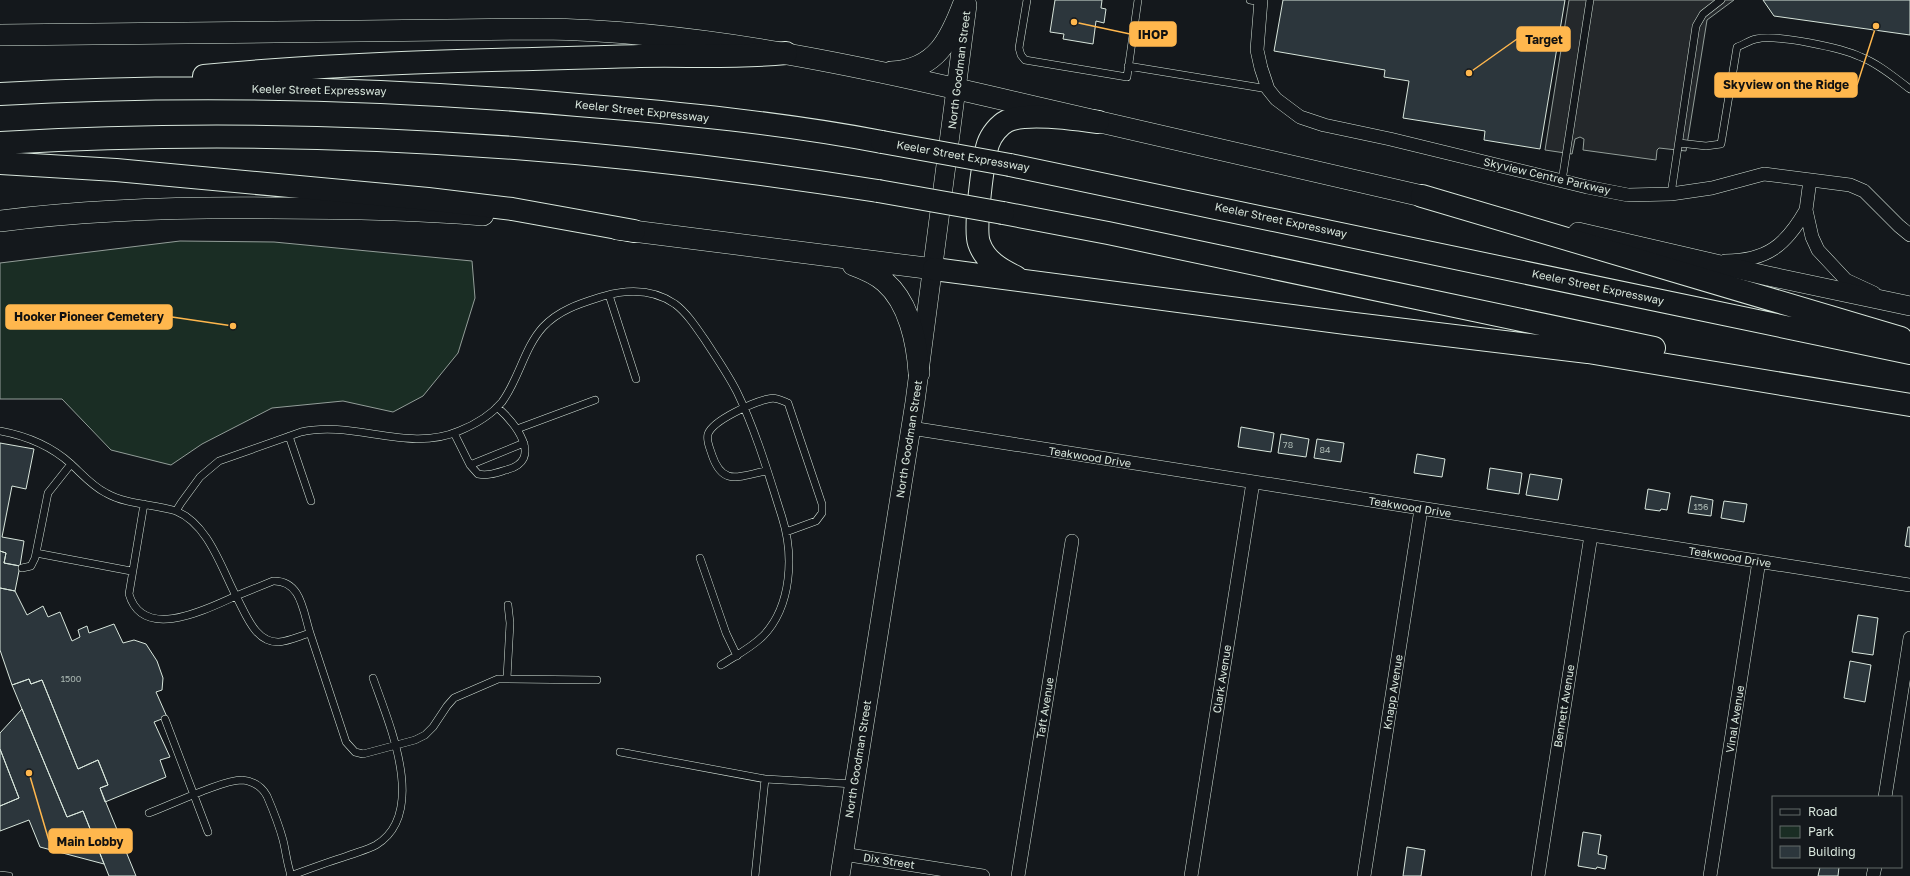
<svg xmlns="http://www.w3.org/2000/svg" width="1910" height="876" viewBox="0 0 1910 876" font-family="'Golos Text',sans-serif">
  <rect width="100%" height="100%" fill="#14181c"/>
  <path fill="#1a2d24" stroke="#939e99" d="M180,241L274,242L472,261L475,298L458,353L423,396L393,412L343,401L272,408L202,444L171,465L111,450L62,399H0V263Z"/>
  <path fill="#24282b" stroke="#939e99" d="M1569,0H1734L1707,20L1686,151L1659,148L1657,150L1656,160L1583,150L1584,139L1580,137L1575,139L1572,154L1545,150Z"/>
  <path fill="#2c363c" stroke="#d8e6dc" d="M1055,0H1102L1101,8L1106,9L1104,23L1096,21L1093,44L1063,39L1064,34L1050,32Z
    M1283,0H1565L1540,149L1484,140L1485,131L1403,118L1409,81L1384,77L1385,70L1274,51Z
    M1763,0H1910V35L1774,16Z
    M1241,427L1274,433L1271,452L1238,447Z
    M1281,434L1309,439L1306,457L1278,453Z
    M1317,439L1344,443L1341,462L1314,458Z
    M0,443L34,449L26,489L12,486L2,537L24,541L20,566L4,563L6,553L0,551Z
    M1417,454L1445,459L1442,477L1414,473Z
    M1490,468L1522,473L1519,494L1487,489Z
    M1530,474L1562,479L1558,500L1526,495Z
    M1648,489L1670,493L1667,510L1661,509L1660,511L1645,509Z
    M1691,496L1713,500L1711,516L1688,513Z
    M1724,501L1747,504L1744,522L1721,518Z
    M1908,527H1910V547L1905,546Z
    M0,551L6,553L4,563L20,566L15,591L0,588Z
    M0,588L15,591L27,615L43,606L48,617L60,612L72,641L80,637L78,630L87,626L89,633L114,624L123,643L134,640L146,644L157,661L163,678L162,690L156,692L167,717L154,722L170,757L160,760L166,777L105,802L100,788L108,785L98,760L78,769L42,680L31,684L29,679L12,685L0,650Z
    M1858,615L1878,618L1873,655L1852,652Z
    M1850,661L1871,665L1865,702L1844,698Z
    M29,679L31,684L42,680L78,769L98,760L108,785L100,788L136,876H109L83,811L67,817L12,685Z
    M22,709L67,817L83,811L104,864L40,847L29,820L0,831V806L19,798L0,749V733Z
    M0,749L19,798L0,806Z
    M1583,832L1601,835L1598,854L1607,856L1605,869L1597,867L1596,869L1578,866Z
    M1407,847L1425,850L1421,876H1403Z
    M1820,867H1839L1838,876H1818Z"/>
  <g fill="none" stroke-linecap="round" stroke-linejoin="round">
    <defs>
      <path id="lane" d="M1027,0L1019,48L1021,55L1025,60L1127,77L1138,0
        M1250,0L1261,2
        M1128,66L1268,89
        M1679,143L1706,146L1721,144L1737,47C1743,45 1750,40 1756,39C1777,34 1842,48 1861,57C1879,64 1895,78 1910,89
        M1562,181L1590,0
        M1671,194L1696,26L1703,14L1721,0
        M609,295L636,379
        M517,429L595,400
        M0,431C27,436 51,446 71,464C82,474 92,486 106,493C127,505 154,504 176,511L181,503L200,477L219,461L301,432C354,420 408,453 459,431C474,425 491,415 502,402C519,379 524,348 543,327C560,309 582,303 604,296C629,289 653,289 675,304C687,313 696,327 705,340C716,357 728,374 737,392C756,431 769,476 782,517C794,555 792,606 763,636C751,648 735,656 721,665
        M454,433L470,465L478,474C488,476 496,473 506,470C545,460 515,423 497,407
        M289,436L311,501
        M470,465L524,443
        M766,471C739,476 723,487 712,455C710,448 706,441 708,434C713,420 754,402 768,399C776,397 781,400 788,403L822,504V513L816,521L786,532
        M144,504L129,594C143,642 207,609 236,596C221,567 208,524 176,511
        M36,553L131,571
        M700,558L726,633L737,656
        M22,568L31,566L35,558L48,493L71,464
        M273,581C301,580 303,611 310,633C300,636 289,641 279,642C255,643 246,614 236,596Z
        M310,633L346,742L355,752L363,754L415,740L425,735L433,727L447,706L454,698L498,679L597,680
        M507,678L510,623L508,605
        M165,719L208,832
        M620,752L765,779L755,876
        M765,779L854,784
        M149,813C171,805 222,780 242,780C253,781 262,787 267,796C273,810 279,825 283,840C286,852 287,864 291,875
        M0,875L9,876
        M290,876C309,869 328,862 347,856C357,852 367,850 376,845C429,813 388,721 373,678"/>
      <path id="street" d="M1261,0L1257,50L1261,68L1268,89L1276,99L1300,117L1324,125L1390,139L1587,187L1628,195L1671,194L1712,188L1764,174L1850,185L1864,191L1899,226L1910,235
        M1810,180L1806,210L1812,237L1818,250L1846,280L1874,293
        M1725,261C1767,261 1786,245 1806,210
        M911,428L1910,585
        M1885,797L1910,638
        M843,854L983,876
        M1018,876L1072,541
        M1191,876L1253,482
        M1364,876L1421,509
        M1538,876L1591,535
        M1710,876L1759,561
        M1873,876L1875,867"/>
      <path id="secondary" d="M1578,232L1768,276L1910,306
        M840,876L915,402L967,5"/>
      <path id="primary" d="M0,35L541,29C709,31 872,69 1035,107C1164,137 1293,167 1422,196
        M891,72C937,70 951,38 965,0
        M0,221C90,210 181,207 271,208C342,208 412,209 483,215
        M617,229L934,269
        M853,265C864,269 876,274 885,282C909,303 917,342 919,373"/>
      <path id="highway" d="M204,76C349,62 494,60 639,56C688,55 737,58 786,53
        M0,94C192,83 386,88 578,105C679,113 782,123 882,142
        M0,143C293,125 588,145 878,191
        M0,163L116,170L428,199L512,209L634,231
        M1010,165L1910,353
        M1422,196L1901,338
        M1003,213L1108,233L1654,348
        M934,269L1346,323L1588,352L1910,405
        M1016,277C1001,270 985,261 979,243C974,229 983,160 988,144C991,135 999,125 1007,121C1026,112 1077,119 1098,122"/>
    </defs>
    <use href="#lane" stroke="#d8e6dc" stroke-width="8"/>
    <use href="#street" stroke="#d8e6dc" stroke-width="14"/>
    <use href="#secondary" stroke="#d8e6dc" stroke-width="20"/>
    <use href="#primary" stroke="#d8e6dc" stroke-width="22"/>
    <use href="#highway" stroke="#d8e6dc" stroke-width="24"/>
    <use href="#lane" stroke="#14181c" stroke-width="7"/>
    <use href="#street" stroke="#14181c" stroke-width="13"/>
    <use href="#secondary" stroke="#14181c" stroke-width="19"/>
    <use href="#primary" stroke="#14181c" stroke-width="21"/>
    <use href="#highway" stroke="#14181c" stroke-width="22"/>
    <defs>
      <path id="highway-bridge" d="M882,142L1010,165
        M878,191L1003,213"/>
    </defs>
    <use href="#highway-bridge" stroke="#d8e6dc" stroke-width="24" stroke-linecap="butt"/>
    <use href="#highway-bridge" stroke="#14181c" stroke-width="22"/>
  </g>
  <g text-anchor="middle" stroke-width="3" stroke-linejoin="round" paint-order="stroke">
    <g font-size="9" fill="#adbab4">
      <text x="1288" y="448">78</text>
      <text x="1325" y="453">84</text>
      <text x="1701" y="510">156</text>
      <text x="71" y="682">1500</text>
    </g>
    <g font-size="11" fill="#d8e6dc" stroke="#14181c">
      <text transform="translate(959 70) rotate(-83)" y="4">North Goodman Street</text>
      <text transform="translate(319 90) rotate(1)" y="4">Keeler Street Expressway</text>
      <text transform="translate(642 111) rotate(6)" y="4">Keeler Street Expressway</text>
      <text transform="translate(963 156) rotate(10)" y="4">Keeler Street Expressway</text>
      <text transform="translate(1547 176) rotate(13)" y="4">Skyview Centre Parkway</text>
      <text transform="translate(1281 220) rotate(12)" y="4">Keeler Street Expressway</text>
      <text transform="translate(1598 287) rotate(12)" y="4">Keeler Street Expressway</text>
      <text transform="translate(909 439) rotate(-81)" y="4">North Goodman Street</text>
      <text transform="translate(1090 457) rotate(9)" y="4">Teakwood Drive</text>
      <text transform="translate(1410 507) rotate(9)" y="4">Teakwood Drive</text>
      <text transform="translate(1730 557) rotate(9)" y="4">Teakwood Drive</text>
      <text transform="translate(1222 679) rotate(-81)" y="4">Clark Avenue</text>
      <text transform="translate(1393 692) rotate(-81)" y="4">Knapp Avenue</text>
      <text transform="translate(1564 706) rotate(-81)" y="4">Bennett Avenue</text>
      <text transform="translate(1045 708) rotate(-81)" y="4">Taft Avenue</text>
      <text transform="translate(1735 719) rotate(-81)" y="4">Vinal Avenue</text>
      <text transform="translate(858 759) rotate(-81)" y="4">North Goodman Street</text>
      <text transform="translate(889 861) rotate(9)" y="4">Dix Street</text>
    </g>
  </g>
  <path fill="none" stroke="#ffb74d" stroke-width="1.5" d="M1074 22L1130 34M1469 73L1517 39M1876 26L1857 85M233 326L172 317M29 773L49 841"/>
  <g fill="#ffb74d" stroke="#14181c" stroke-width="1.5">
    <circle cx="1074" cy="22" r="4"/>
    <circle cx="1469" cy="73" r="4"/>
    <circle cx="1876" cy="26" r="4"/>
    <circle cx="233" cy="326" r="4"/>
    <circle cx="29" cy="773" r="4"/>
  </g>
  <g fill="#ffb74d" stroke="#ffb74d" stroke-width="1.5">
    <rect x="1130" y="22" width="46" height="24" rx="4"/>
    <rect x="1517" y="27" width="53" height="24" rx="4"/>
    <rect x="1715" y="73" width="142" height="24" rx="4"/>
    <rect x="6" y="305" width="166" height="24" rx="4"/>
    <rect x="49" y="829" width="83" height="24" rx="4"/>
  </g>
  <g font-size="12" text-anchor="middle" font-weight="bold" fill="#111">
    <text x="1153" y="39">IHOP</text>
    <text x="1544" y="44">Target</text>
    <text x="1786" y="89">Skyview on the Ridge</text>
    <text x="89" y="321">Hooker Pioneer Cemetery</text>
    <text x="90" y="846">Main Lobby</text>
  </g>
  <rect x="1772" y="796" width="130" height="72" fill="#14181c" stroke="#626a69"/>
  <rect x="1780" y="809" width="20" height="6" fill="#14181c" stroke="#626a69"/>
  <text x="1808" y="816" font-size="12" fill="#d8e6dc">Road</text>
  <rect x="1780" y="826" width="20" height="12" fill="#1a2d24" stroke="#626a69"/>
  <text x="1808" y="836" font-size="12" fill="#d8e6dc">Park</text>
  <rect x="1780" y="846" width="20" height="12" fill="#2c363c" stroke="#626a69"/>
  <text x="1808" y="856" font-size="12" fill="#d8e6dc">Building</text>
</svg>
